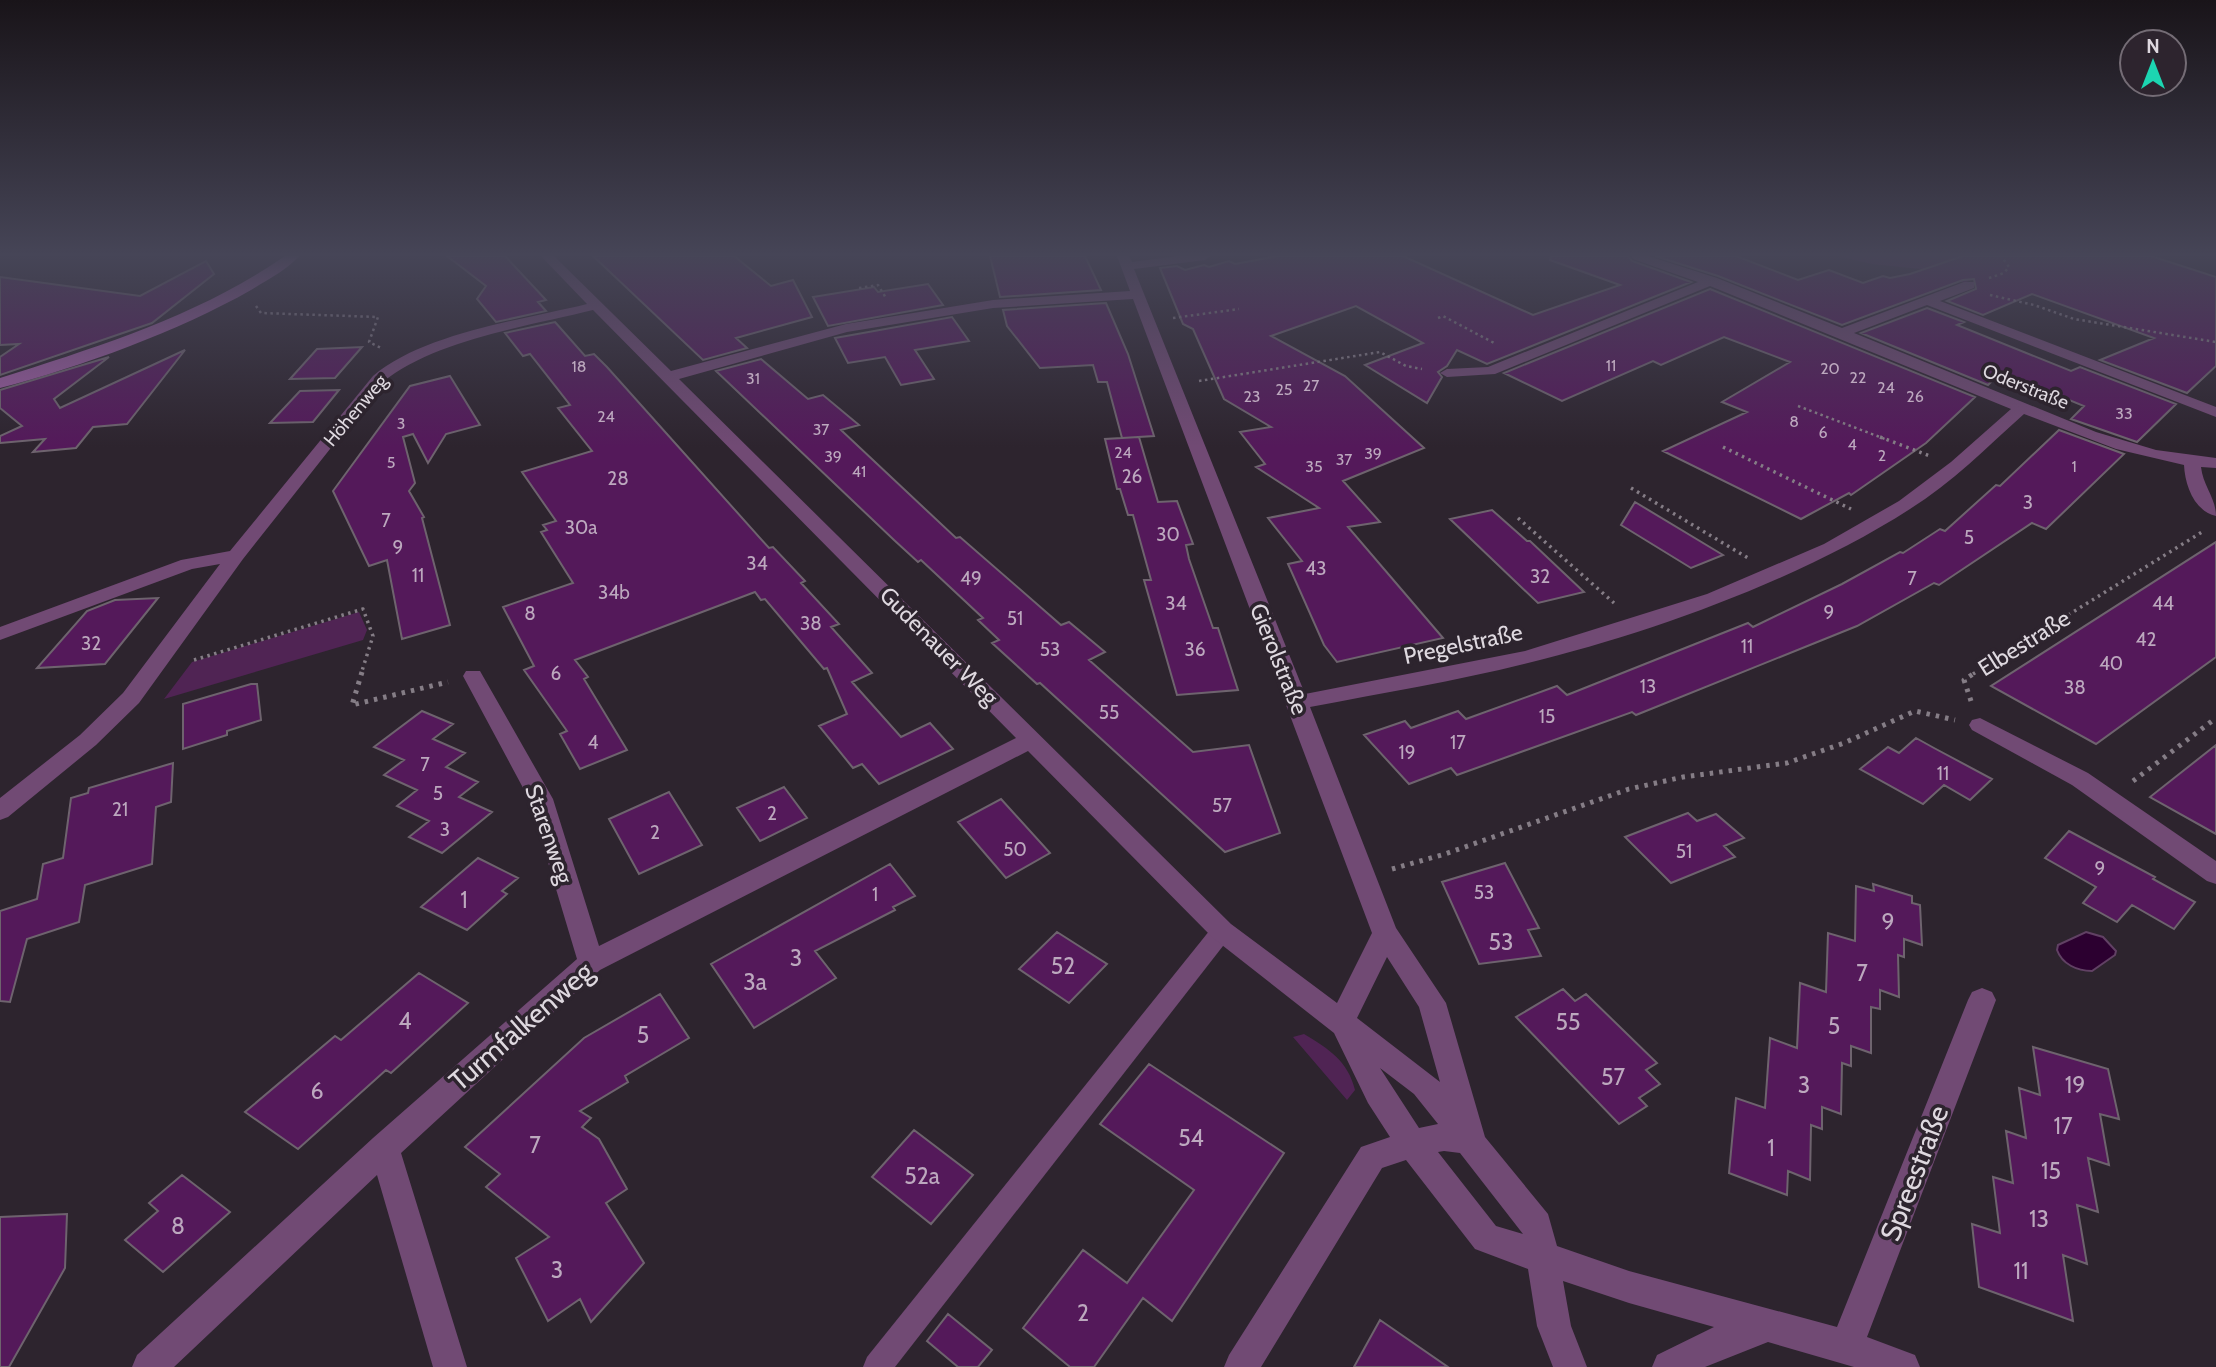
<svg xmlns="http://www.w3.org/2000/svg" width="2216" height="1367" viewBox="0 0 2216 1367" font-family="Cabin,sans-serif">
  <rect width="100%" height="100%" fill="#2d242e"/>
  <path fill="#502454" d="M1838,256H1993L1996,260L1989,273L1964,283L1930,270L1872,264Z
    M359,612L367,630L363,640L164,699L192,662Z
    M1304,1034C1329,1049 1348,1061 1355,1090L1347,1100L1293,1037Z"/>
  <path fill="#2c0030" stroke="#614164" stroke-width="2" d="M2086,932L2103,937L2116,951L2115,955L2092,971C2077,971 2062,964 2057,950L2058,945Z"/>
  <path fill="#54195a" stroke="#6e636e" stroke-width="2" d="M447,256H505L546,300L538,302L546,311L496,322L477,299L486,286Z
    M593,256H734L771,286L793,280L812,317L736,338L747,348L703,360Z
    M990,256H1085L1101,290L1000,297Z
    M1278,256H1403L1533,315L1620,285L1550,260L1551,256H1628L1632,261L1691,282L1487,364L1457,350L1447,366L1438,372L1442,377L1427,403L1365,365L1423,343L1356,306L1271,336L1345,376L1424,448L1343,481L1380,522L1348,527L1443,638L1337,662L1324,645L1288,564L1302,561L1268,518L1319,508L1256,467L1265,464L1240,432L1271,427L1224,399L1193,329L1183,324L1160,268L1177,266L1185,270L1204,265L1209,267L1229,261L1235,264Z
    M1655,256H1736L1798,280L1829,270L1863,283L1883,276L1890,278L1910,274L1963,256H2151L2216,277V366L2187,393L2100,360L2154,338L2032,294L1983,315L1947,301L1976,289L1974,279L1963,280L1842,325L1718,276Z
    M206,261L214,274L152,323L0,375V357L19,344L0,345V277L140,296Z
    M928,284L943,305L828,326L813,297L874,287L878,292Z
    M1710,289L1975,397L1926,443L1851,495L1849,493L1801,519L1663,451L1747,412L1722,402L1790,362L1724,337L1661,365L1653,361L1562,401L1504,373Z
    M1106,303L1128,354L1154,436L1122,438L1107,382H1098L1093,365L1040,368L1007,326L1003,310Z
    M1927,308L1964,322L1957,325L2071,371L2080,367L2176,404L2137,442L2071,419L2084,406L2001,372L1988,385L1861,333Z
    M952,317L969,341L915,350L934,379L901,385L885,357L848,363L835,338Z
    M555,322L585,356L594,354L607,367L769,548L773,547L805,581L801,583L839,624L831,627L872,673L852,682L901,737L930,723L953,749L879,784L862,764L853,768L819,726L847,714L827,668L824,669L765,599L761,600L755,592L575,660L588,677L584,679L627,750L580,769L560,734L567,731L524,670L534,666L503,607L573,583L541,532L547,530L543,525L556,521L522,472L592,451L558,408L570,405L530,354L523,356L505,333Z
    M362,347L335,378L290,379L317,349Z
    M185,350L127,424L93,427L76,448L33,452L45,439L0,443V436L22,426L0,408V390L109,357L54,399L60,408Z
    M761,359L808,399L823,395L859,425L841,430L956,538L960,537L1061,625L1069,622L1105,652L1089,660L1193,752L1249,745L1280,833L1225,852L1040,683L1037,684L992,643L999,640L978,620L983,618L921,560L918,562L894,540L716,371Z
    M450,376L480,425L446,434L428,463L413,434L403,437L415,483L409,491L424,517L422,518L450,625L402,639L387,560L369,566L333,491L410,386Z
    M339,390L313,422L270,423L300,391Z
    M2059,430L2124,454L2046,529L2032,523L1939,585L1934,583L1857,626L1636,715L1632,712L1457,775L1451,768L1409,784L1364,735L1405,721L1411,728L1458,711L1466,719L1557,686L1567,695L1748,623L1753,627L1842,584L1900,552L1903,553L1940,529L1945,531L1996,485L2000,486Z
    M1139,437L1158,502L1177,501L1193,544L1186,545L1189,559L1213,628H1218L1238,690L1177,695L1144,580H1151L1133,515H1128L1120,489H1117L1105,439Z
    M1635,502L1723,555L1691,568L1621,525Z
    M1492,510L1527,541H1530L1584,592L1538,603L1450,519Z
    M2216,542V657L2096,744L1991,686Z
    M158,598L105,664L37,668L87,611L115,600Z
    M251,684H257L261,720L227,731V735L183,749V704Z
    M422,711L453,724L433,739L465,753L446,767L478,782L459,797L492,812L442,853L409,837L429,821L397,806L417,790L384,775L404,760L374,747Z
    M1916,738L1934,748L1992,779L1970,800L1944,785L1923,804L1860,769L1888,747L1899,753Z
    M2216,745V834L2150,797Z
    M173,763L171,802L156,807L152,864L85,885L79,922L27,939L10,1002L0,1001V911L37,899L43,864L63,858L71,798L88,793L89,788Z
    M784,787L807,818L760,841L737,808Z
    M669,792L702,845L639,874L609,819Z
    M1001,799L1050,853L1006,878L958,822Z
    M1688,813L1697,821L1716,814L1744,838L1724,846L1735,857L1671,883L1625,837Z
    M2069,831L2155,877L2153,879L2195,902L2174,929L2132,905L2117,922L2083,903L2096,887L2045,858Z
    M478,858L518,878L502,891L507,894L467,930L421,907Z
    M1505,863L1539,928L1528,930L1541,956L1479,964L1442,882Z
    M890,864L915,896L893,907L895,910L815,951L836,978L754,1028L711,964Z
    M1873,884L1912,896V903L1920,905L1922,945L1904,939V957L1898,955L1899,997L1880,990V1009L1871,1007V1053L1851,1046V1066L1842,1063L1841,1114L1822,1107V1129L1811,1125L1810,1180L1788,1171L1787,1195L1729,1173L1736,1098L1765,1108L1770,1038L1797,1048L1800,983L1826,992L1828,933L1855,941L1856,886L1874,891Z
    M1057,932L1107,964L1069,1003L1019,969Z
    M419,973L468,1003L391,1073L386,1070L298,1149L245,1112L335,1036L341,1040Z
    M1563,989L1575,1001L1586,994L1657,1063L1646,1070L1660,1084L1639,1098L1647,1106L1619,1124L1516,1017Z
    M660,994L689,1038L625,1076L628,1082L580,1111L591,1118L582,1127L599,1139L627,1189L606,1203L644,1263L591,1322L580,1299L548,1321L516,1258L549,1237L486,1187L500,1174L465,1147L584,1038Z
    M2033,1047L2108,1069L2119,1119L2100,1114L2109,1165L2088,1158L2098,1212L2077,1205L2087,1264L2063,1255L2073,1321L1979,1287L1972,1224L2000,1233L1993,1177L2013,1183L2006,1131L2026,1138L2019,1088L2040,1095Z
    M1149,1064L1284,1153L1172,1321L1143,1298L1094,1367H1070L1023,1328L1083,1250L1127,1283L1194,1190L1100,1124Z
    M914,1130L973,1175L931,1224L872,1177Z
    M182,1175L230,1212L163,1272L125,1240L158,1211L149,1203Z
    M67,1214L65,1268L9,1367H0V1217Z
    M948,1314L992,1350L978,1367H958L927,1341Z
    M1380,1320L1448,1367H1354Z"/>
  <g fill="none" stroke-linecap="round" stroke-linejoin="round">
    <path stroke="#857d86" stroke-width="2.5" stroke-dasharray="2.5 3.5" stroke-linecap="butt" d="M1989,278L2004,273L2009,267L2001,256
      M859,288L878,285L886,298
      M1990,295L2034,305L2074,319L2216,342
      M256,306L261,313L378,317L369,342L381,348
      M1173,318L1239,309
      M1438,318L1443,316L1496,344
      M1199,381L1380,352L1406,366L1422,369
      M1798,406L1885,439"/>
    <path stroke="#857d86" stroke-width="3.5" stroke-dasharray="2.5 4.5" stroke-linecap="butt" d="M1880,437L1930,456
      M1723,447L1851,509
      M1631,488L1748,558
      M1518,518L1614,603
      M194,660L363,609L373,636L361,674
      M1973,674L2202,532"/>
    <path stroke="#857d86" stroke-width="5" stroke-dasharray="3.5 6" stroke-linecap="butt" d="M362,672L352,705L448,682
      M1971,701L1964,680L1976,672
      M2133,781L2216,718
      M1392,869L1445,854L1629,789L1683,777L1787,763L1844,743L1915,711L1955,720"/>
    <path fill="#714a74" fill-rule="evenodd" d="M1222,922L1230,925L1233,931L1230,937L895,1367H863L867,1357L1214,925Z"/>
    <path fill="#714a74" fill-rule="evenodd" d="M541,256H554L671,371L846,324L993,300L1130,291L1117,256H1129L1132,262L1178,256H1211L1205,260L1134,269L1305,694L1525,651L1707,594L1824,544L1899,501L1951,462L2011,409L1710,286L1495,374L1447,377L1440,373L1447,369L1488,367L1698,282L1633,259L1631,256H1648L1717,278L1842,328L1964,282H1974V288L1940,301L2216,407V417L1927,305L1854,333L2096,432L2156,450L2216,458V468L2201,467C2203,486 2216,498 2216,516C2194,511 2185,485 2184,465L2116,449L2024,414C1987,447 1952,483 1910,509C1803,578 1652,633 1528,663C1456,681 1383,693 1310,707L1396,928L1446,1003L1485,1137L1548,1214L1557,1246L1629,1271L1837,1327L1968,1000L1972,992L1982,988L1992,992L1996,1000L1867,1337L1915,1355L1920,1367H1854L1768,1342L1705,1367H1652L1657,1355L1714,1327L1629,1303L1563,1281L1571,1326L1587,1367H1553L1537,1326L1528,1269L1475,1249L1406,1160L1382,1168L1261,1367H1224L1229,1355L1361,1147L1390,1137L1368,1103L1334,1033L1213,938L1028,751L600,970L401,1153L467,1367H433L377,1175L174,1367H132L137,1355L373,1138L577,959L529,799L463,676L466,671H480L553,799L599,946L1016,738L593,310C529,326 434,340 383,382L243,559L139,703L96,745L8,817L0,820V798L80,735L123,693L220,564L192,569L0,640V627L181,560L230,551L373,376C424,333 522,320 587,304ZM1133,299L1372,933L1337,1003L1231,924L679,379L847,332L993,308ZM1387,957L1419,1007L1440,1082L1357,1018ZM1380,1068L1414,1094L1438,1124L1419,1128ZM1444,1151L1460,1153L1523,1234L1496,1226L1438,1152Z
      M1980,718L2088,773L2216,861V884L2207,881L2072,785L1972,730L1969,725L1972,720Z"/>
    <path fill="#9a5b9f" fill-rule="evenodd" d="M285,256H299C287,270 267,280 251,290C179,331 81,367 0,388V378C100,346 198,316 285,256Z"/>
  </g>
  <linearGradient id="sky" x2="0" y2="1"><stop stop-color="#191419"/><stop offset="0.57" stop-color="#464557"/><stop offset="1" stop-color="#464557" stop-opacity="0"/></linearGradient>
  <rect width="2216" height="447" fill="url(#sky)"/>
  <g text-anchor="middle" stroke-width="7" stroke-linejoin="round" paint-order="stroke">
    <g font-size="16" fill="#bca8be">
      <text x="1611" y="371">11</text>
      <text x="579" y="372">18</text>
      <text x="1830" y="374">20</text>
      <text x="1858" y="383">22</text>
      <text x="753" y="384">31</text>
      <text x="1311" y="391">27</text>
      <text x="1886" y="393">24</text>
      <text x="1284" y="395">25</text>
      <text x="1252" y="402">23</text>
      <text x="1915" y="402">26</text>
      <text x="2124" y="419">33</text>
      <text x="606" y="422">24</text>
      <text x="1794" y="427">8</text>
      <text x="401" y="429">3</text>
      <text x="821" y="435">37</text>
      <text x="1823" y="438">6</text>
      <text x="1852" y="450">4</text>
      <text x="1123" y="458">24</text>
      <text x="1373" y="459">39</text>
      <text x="1882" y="461">2</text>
      <text x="833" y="462">39</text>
      <text x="1344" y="465">37</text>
      <text x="391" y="468">5</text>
      <text x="1314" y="472">35</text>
      <text x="2074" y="472">1</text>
      <text x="859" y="477">41</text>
    </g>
    <g font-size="19" fill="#ded8df" stroke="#2d242e">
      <text transform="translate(2026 386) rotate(22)" y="7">Oderstraße</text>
      <text transform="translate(355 410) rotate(-50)" y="7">Höhenweg</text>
    </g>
    <g font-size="19" fill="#bca8be">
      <text x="1132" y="483">26</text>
      <text x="618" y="485">28</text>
      <text x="2028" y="509">3</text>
      <text x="386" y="527">7</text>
      <text x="581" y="534">30a</text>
      <text x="1168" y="541">30</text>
      <text x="1969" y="544">5</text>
      <text x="398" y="554">9</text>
      <text x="757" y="570">34</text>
      <text x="1316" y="575">43</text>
      <text x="418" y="582">11</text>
      <text x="1540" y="583">32</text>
      <text x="971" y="585">49</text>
      <text x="1912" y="585">7</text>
      <text x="614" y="599">34b</text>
      <text x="1176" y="610">34</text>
      <text x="2163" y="610">44</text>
      <text x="1829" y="619">9</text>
      <text x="530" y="620">8</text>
      <text x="1015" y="625">51</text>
      <text x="811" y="630">38</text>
      <text x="2146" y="646">42</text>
      <text x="91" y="650">32</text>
      <text x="1747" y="653">11</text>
      <text x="1050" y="656">53</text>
      <text x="1195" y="656">36</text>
      <text x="2111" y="670">40</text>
      <text x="556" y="680">6</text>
      <text x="1648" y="693">13</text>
      <text x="2075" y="694">38</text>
      <text x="1109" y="719">55</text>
      <text x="1547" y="723">15</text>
      <text x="593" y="749">4</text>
      <text x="1458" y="749">17</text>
      <text x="1407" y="759">19</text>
      <text x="425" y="771">7</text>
      <text x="1943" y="780">11</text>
      <text x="438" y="800">5</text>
      <text x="1222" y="812">57</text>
      <text x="120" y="816">21</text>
      <text x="772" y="820">2</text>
      <text x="445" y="836">3</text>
      <text x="655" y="839">2</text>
      <text x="1015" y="856">50</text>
      <text x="1684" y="858">51</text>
      <text x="2100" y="875">9</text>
      <text x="1484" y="899">53</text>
      <text x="875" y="901">1</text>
    </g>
    <g font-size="23" fill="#ded8df" stroke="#2d242e">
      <text transform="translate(2024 643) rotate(-32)" y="8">Elbestraße</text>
      <text transform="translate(1463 644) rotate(-12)" y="8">Pregelstraße</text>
      <text transform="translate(939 646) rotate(45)" y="8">Gudenauer Weg</text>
      <text transform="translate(1279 659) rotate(68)" y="8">Gierolstraße</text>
      <text transform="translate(549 834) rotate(71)" y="8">Starenweg</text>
    </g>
    <g font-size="23" fill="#bca8be">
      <text x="464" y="908">1</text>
      <text x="1888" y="930">9</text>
      <text x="1501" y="950">53</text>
      <text x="796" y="966">3</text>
      <text x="1063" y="974">52</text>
      <text x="1862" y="981">7</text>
      <text x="755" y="990">3a</text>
      <text x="405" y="1029">4</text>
      <text x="1568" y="1030">55</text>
      <text x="1834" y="1034">5</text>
      <text x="643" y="1043">5</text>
      <text x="1613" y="1085">57</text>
      <text x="1804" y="1093">3</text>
      <text x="2075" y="1093">19</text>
      <text x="317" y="1099">6</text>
      <text x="2063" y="1134">17</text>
      <text x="1191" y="1146">54</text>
      <text x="535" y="1153">7</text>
      <text x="1771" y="1156">1</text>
      <text x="2051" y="1179">15</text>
      <text x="922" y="1184">52a</text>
      <text x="2039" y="1227">13</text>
      <text x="178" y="1234">8</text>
      <text x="557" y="1278">3</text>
      <text x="2021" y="1279">11</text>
      <text x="1083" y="1321">2</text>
    </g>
    <g font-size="28" fill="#ded8df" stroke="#2d242e">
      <text transform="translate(521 1026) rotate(-41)" y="10">Turmfalkenweg</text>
      <text transform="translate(1914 1173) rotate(-69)" y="10">Spreestraße</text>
    </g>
  </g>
  <g transform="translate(2153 63)"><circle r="33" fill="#2d242e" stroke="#746c75" stroke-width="2"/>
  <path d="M0-5L12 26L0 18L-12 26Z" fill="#1cd5b1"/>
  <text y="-10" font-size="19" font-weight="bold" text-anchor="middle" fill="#ded8df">N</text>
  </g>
</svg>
